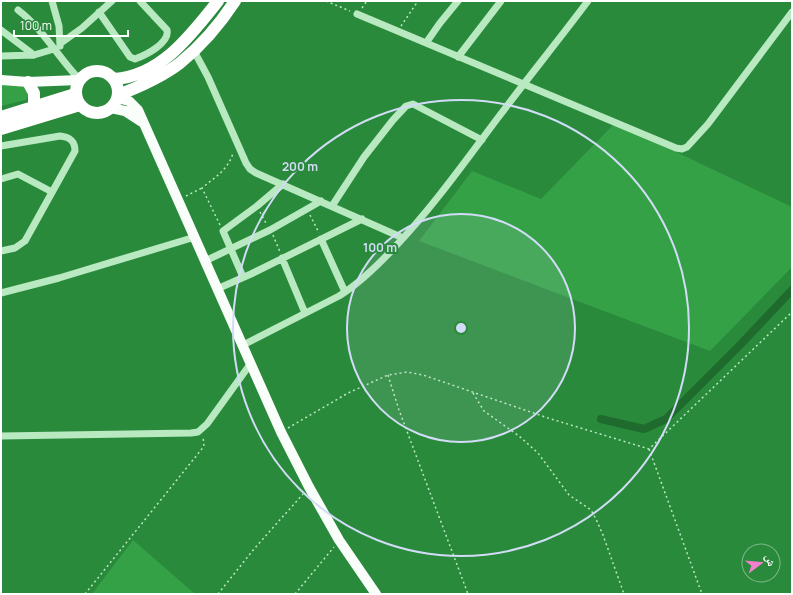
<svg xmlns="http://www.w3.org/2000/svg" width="793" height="595" viewBox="0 0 793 595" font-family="Manrope,'Noto Naskh Arabic',sans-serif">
  <rect width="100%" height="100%" fill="#2a8a3b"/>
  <path fill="#35a147" d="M1,85L25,87L29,94L26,100L1,106Z
    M615,123L792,207V267L710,351L419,241L472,171L541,199Z
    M133,540L195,594H92Z"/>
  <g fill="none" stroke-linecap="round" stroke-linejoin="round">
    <path stroke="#1e6b2d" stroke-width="8" d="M601,419L644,429L666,419L741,344L792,290"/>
    <path stroke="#b8e9c0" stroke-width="1.5" stroke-dasharray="2 3" stroke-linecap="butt" d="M326,1L350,11
      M362,8L367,1
      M401,26L418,1
      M186,196L202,188
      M260,212L266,223
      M310,215L319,233
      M220,225L202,188C215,177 228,170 233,153
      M273,235L280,252
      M388,375L399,410L468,594
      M473,393L484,411L519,436L538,453L569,495L591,510L596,519L603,535L624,594
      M288,428L348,393L388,375L407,372L423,375L548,418L649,449L792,312
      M649,449L702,594
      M85,594L201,450L204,446L203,436
      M218,594L254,549L303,494
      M295,594L334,547"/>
    <path stroke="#b8e9c0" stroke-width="7" d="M52,1L59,26L60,46
      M18,10C43,29 58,57 79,79
      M99,12L130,57L135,59C146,55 170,43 167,30L140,1
      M357,14L676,148L682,149L687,147L708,124L792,12
      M1,30L34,55
      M61,43L82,28L112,1
      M426,43L440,23L458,1
      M194,51L208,77L246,163L250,169L256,173L403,238
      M1,56L34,55L54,49
      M458,57L501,1
      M1,146L60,136C70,137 75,141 75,151L25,241L15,248L1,251
      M1,179L18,174L52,192
      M332,206L364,157L393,120L406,106L413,104L482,140
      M321,239L345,292
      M282,258L305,313
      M205,261L270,230L321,201
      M243,277L223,231L257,206L283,184
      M217,289L251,274L362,219
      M1,293L59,278L195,237
      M243,345L339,296C360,283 378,265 394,248C432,208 464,163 497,119C527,79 558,41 588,1
      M1,436L191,433L198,432L207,424L251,363"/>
    <path stroke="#fafefb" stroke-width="10" d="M1,80L28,82L79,80
      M117,98L129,101L138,110L281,432L309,487L339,540L376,594
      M111,108L125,111L142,122"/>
    <path stroke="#fff" stroke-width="12" d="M76 92a21 21 0 1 1 42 0a21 21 0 1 1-42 0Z
      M114,79C161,76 191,35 218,1
      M28,82L34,93V107
      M118,95C139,87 162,77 180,63C201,46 220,24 235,1
      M1,117L75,94
      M1,129L80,105"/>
  </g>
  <circle cx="461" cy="328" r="114" fill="#d2dcf7" fill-opacity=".12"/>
  <g fill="none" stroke="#d2dcf7" stroke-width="2">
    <circle cx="461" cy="328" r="114"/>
    <circle cx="461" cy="328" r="228"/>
  </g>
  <circle cx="461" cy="328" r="6" fill="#d2dcf7" stroke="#2a8a3b" stroke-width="2"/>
  <g font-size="12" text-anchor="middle" font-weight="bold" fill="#d2dcf7" stroke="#2a8a3b" stroke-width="4" stroke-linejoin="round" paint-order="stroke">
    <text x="300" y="171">200 m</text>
    <text x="380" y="252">100 m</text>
  </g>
  <rect width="793" height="595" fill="none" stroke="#ffffff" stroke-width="4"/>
  <g transform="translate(761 563) rotate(74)"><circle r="19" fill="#2a8a3b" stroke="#7fb989"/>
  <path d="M0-3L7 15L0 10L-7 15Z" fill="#f080cb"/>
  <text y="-6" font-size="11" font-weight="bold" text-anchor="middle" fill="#ffffff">ش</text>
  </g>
  <path d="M14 30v6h114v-6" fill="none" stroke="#ffffff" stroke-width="2"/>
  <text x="20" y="30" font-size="12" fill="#ffffff" stroke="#2a8a3b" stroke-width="3" paint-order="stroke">100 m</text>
</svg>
